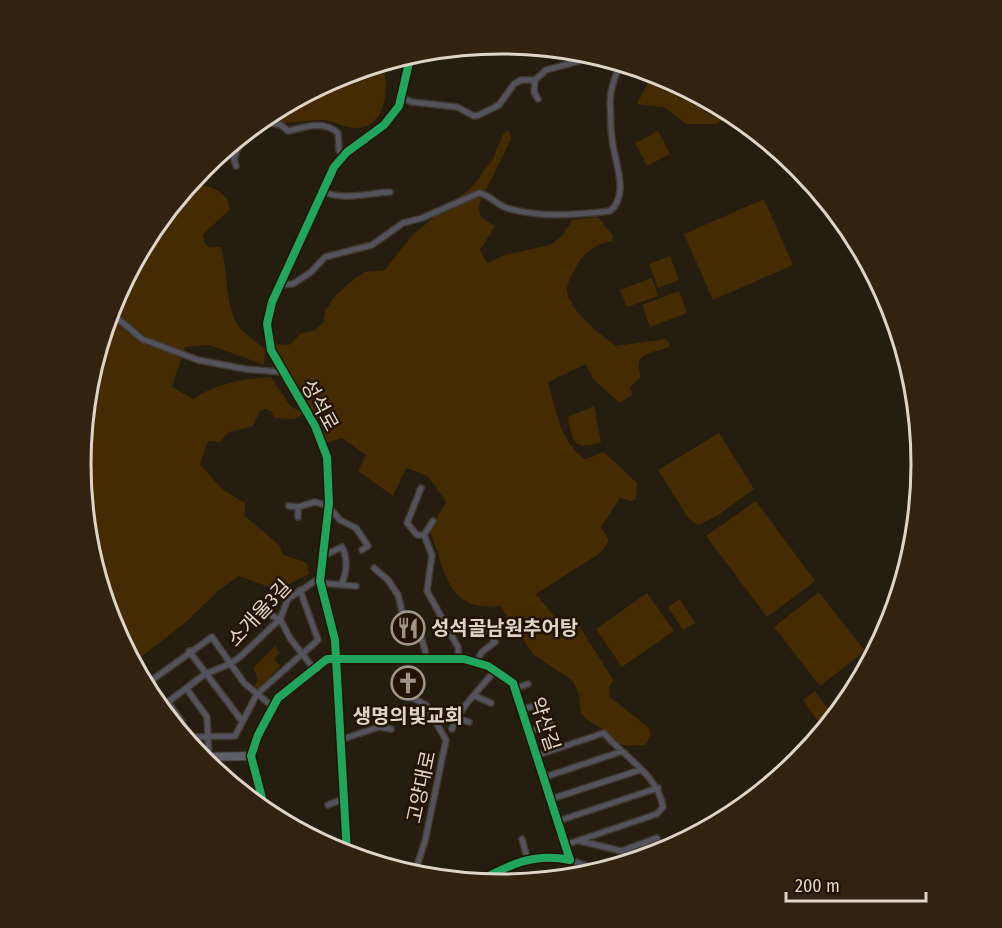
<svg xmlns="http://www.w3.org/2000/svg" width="1002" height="928" viewBox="0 0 1002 928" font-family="'Fira Sans Condensed','Noto Sans KR',sans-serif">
  <rect width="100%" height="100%" fill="#251d10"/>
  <path fill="#442b02" d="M382,63C390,86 387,130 354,128C342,127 331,119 318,120C299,121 282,127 264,117L340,75Z
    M656,74L673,81L676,91L684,96L712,102L733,113L716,124H686L664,107L637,104L650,79Z
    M509,130L511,139L479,204C478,217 484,220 495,226L480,250L487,263L505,255L550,245L563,235L572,220L598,217L613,236L612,241C597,244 586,250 578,264C574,271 567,281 567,290C569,311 600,334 616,346L666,339L670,344L669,347C652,354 632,351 641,377L630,387L632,395L620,403L593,379L586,364L548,382C555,408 561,443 585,459L604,452L637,483L636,499L632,501L620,498L601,527L609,541L600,553L536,594L561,625L577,615L581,629L614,681L609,686L610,697L649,728L651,735L645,745L627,746L618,743L606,731L586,719L581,713L579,695L573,681L534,655L500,606C446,612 446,571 430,531L446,502L428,476L406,468L393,496L358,471L366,455L342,438L327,443L306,400L272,344L289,345L301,333L314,331L323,323L325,311L335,296L354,279L365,272L385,270L412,235L471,188L493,159L503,134Z
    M658,131L670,154L647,166L635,143Z
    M190,183C208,186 228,189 230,210L203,234L204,243L210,247H221C228,271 225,308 239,327C245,335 257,342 265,349L264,365L210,345L185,347L172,387L193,399C217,383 243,379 271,377L291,407L306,413L294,419L274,418L272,412L266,409L260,411L253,426L227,433L220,442L208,441L200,464L222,489L245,503V516L279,545L283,555L306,562L309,574L277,590L239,576L219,590L184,624L133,663C67,540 64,394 131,269C138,256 144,241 152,229C164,213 178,198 190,183Z
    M764,199L793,265L713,300L684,234Z
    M670,256L679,280L658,288L649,264Z
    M652,278L658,296L627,307L620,290Z
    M679,291L687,313L650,327L642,305Z
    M594,406L601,442C575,452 572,442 568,417Z
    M719,433L754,489L717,516L698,525L689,519L658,470Z
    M756,501L815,581L767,617L706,536Z
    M819,592L865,651L820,686L774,627Z
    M647,593L674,631L622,667L596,629Z
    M680,599L695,623L683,630L668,607Z
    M275,646L280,653L274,659L280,666L257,690L254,687C260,680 257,675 253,668Z
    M815,691L834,717L823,728L803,700Z"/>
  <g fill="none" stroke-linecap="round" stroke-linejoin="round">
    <defs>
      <path id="street" d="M535,80L534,92L538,99
        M402,98L412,102L457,107L474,116L479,115L499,105L514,84L521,80H535L546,70L598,56
        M260,121L281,125L288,131C305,127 324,120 338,133L339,150L343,156
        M236,166L234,159L243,134
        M321,190C339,202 369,193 390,192
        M280,285L293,284L311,272L325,257L372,245L403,223L422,218L479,193C491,195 496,205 507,208C541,218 575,215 610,211C629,196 616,165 613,145C610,132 611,116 610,103C610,88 615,77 621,63
        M110,312L142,339L198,360L245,369L282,372
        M421,488L407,523L417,535H424L433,521
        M289,506L298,507L315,502L328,506L340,520L356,528L368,546L362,550
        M298,507V517
        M424,535L432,555L427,591L458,647L459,659
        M323,556L342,547C348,558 347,573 341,585
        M374,568L388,580L398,595L402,611L420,632L427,658
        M320,583L356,586
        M255,609L280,619L290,638L314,669
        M189,651L242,721
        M476,662L482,652L495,642L481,620
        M145,685L212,637L244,683L272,706
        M186,688L207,717L209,757
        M516,688L528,684
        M397,690L426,705L446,740L425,841L414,875
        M475,696L491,703
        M168,702L182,722L184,737
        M160,708L205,674L230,664L241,656L280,619L288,599L321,577
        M523,709L544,703
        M456,718L469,722
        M452,729C461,705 480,690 495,670
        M530,731L551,724
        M183,737L235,736L257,694L318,640L300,590
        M340,740L379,727L391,729
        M538,755L604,733C624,757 658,775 663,807L657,814L565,845
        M545,777L620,752
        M551,799L640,770
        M328,805L343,799
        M266,813L251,756L258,735L278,698L327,659H464L488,666L513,683L570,860C534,852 509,865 477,882
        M558,821L658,788
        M522,839L527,858
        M580,841L621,851L657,838
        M570,860L602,871"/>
      <path id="secondary" d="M200,757L251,756
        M347,854L335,640L320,581L329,503L327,457L315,426L271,350L267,324L272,302L334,167L347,152L384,125L399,106L411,54"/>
    </defs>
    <use href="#street" stroke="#41392f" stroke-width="8"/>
    <use href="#secondary" stroke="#41392f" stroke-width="10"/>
    <use href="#street" stroke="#52535c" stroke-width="5"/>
    <use href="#secondary" stroke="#5c5e6a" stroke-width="8"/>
    <defs>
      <path id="cycleway" d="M266,813L251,756L258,735L278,698L327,659H464L488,666L513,683L570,860C534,852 509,865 477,882
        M347,854L335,640L320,581L329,503L327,457L315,426L271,350L267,324L272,302L334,167L347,152L384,125L399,106L411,54"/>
    </defs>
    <use href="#cycleway" stroke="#231401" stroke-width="11"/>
    <use href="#cycleway" stroke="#20a55d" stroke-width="8"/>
  </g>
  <defs>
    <symbol id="restaurant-ring" viewBox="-11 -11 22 22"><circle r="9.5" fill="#231401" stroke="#9e9488" stroke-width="1.5"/><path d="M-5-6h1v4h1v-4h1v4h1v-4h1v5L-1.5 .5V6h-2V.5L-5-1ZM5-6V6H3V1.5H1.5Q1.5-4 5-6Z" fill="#9e9488"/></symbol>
    <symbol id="church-ring" viewBox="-11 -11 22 22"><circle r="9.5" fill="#231401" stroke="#9e9488" stroke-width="1.5"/><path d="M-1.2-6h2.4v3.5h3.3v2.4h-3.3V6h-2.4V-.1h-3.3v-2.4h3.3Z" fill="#9e9488"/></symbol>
  </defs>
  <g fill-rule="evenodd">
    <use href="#restaurant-ring" x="389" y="609" width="38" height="38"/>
    <use href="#church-ring" x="389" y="664" width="38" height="38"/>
  </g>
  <g text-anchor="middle" stroke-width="5" stroke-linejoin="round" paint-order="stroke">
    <g font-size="20" fill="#dfd4c8" stroke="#231401">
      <text transform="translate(320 405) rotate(61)" y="7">성석로</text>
      <text transform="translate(259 613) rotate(-47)" y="7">소개울3길</text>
      <text transform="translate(545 724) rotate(72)" y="7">약산길</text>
      <text transform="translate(421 787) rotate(-78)" y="7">고양대로</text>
    </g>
    <g font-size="20" font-weight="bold" fill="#dfd4c8" stroke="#231401" text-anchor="start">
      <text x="431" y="635">성석골남원추어탕</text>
      <text x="408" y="723" text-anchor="middle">생명의빛교회</text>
    </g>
  </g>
  <path d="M0 0H1002V928H0ZM91 464a410 410 0 1 1 820 0a410 410 0 1 1-820 0Z" fill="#322311" fill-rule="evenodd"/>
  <path fill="none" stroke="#dfd4c8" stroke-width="3" d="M91 464a410 410 0 1 1 820 0a410 410 0 1 1-820 0Z"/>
  <path d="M786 892v9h140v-9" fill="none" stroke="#dfd4c8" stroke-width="3"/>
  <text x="795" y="892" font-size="18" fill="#dfd4c8" stroke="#231401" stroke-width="4.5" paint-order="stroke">200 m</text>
</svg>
